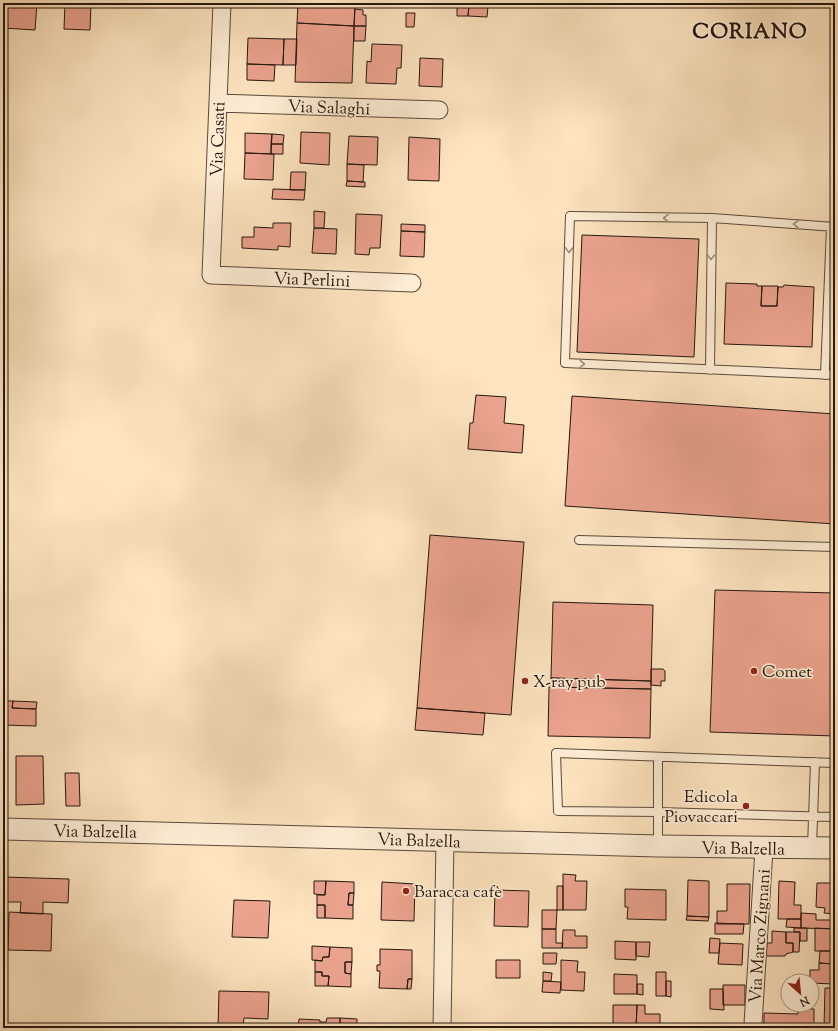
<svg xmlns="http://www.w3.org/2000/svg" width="838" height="1031" viewBox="0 0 838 1031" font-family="'Sorts Mill Goudy',serif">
  <rect width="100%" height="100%" fill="#fde4bf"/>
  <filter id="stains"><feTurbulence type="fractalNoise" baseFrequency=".005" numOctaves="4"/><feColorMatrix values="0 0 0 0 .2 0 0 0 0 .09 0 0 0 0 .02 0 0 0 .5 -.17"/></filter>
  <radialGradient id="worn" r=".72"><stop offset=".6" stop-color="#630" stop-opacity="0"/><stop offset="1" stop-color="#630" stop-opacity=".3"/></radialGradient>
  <path fill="#eca38e" stroke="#24170f" d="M3,3H37L35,30L3,28Z
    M65,3H91L90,30L64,29Z
    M250,3H269V7H250Z
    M298,3H355L354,26L297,23Z
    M374,3H392V7H373Z
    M457,3H488V6L469,5L468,16H457Z
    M469,5L488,6L487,17L468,16Z
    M355,9L363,10V15H366V26H354Z
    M406,13H415L414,27H406Z
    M297,23L354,26L352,83L295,82Z
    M354,26H366L365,41H354Z
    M248,38L284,39L283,65L247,64Z
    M284,39H297L296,65H283Z
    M372,44L402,45L401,68H397L396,84L366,83L367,61L371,62Z
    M420,58L443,59L442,87L419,86Z
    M247,64L275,65L274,81L247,80Z
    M301,132L330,133L329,165L300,163Z
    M245,133L272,134L271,154L245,153Z
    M272,134L284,135L283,144H271Z
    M349,136L378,137L377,165L347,164Z
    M409,137L440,139L439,181L408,180Z
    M271,144H283V154H271Z
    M245,153L274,154L273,180L244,179Z
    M347,164L364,165L363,182L347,181Z
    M291,172H306L305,190H290Z
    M347,181L365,182V187L346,186Z
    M273,189L305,190L304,200L272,199Z
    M314,211L325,212L324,228H314Z
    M356,214L382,215L380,248H370L369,255L355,254Z
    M273,223H291L290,247L278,246V250L242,248V237H254V227L273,228Z
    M401,224L425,225V232L401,231Z
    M314,228L337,229L336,254L312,253Z
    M401,231L425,232L424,257L400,256Z
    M582,235L699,239L694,357L577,352Z
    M726,283L757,284V286H762L761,306H777L778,287H783L784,285L814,287L812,347L724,344Z
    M762,286H778L777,306H761Z
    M476,395L506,397L504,423L524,425L522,453L468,449L470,423H473Z
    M572,396L835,414V524L565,506Z
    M430,535L524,542L511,715L417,708Z
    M715,590L835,593V736L710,732Z
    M553,602L653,605L651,681L551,678Z
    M651,669H663L665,671V681H661V686L651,685Z
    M551,678L651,681V689L551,687Z
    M549,687L651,689L650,738L548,736Z
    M3,701H13L12,708L36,709V726L3,725Z
    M13,701L37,702L36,709L12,708Z
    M417,708L485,713L483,735L415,730Z
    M16,756H43L44,804L16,805Z
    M65,773H79L80,806H66Z
    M563,874L576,875L575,881H587L586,910H563Z
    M3,877L69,879L68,903L43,902V914L20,913L21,902H3Z
    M688,880L709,881V917L687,916Z
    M314,881H326L325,895L314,894Z
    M326,881L354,882V893H349L348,905H353V919L325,918V905H317V895H325Z
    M779,881L795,882L794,905H801V919H778Z
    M382,882L415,884L414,921L381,920Z
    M817,883H835V914L824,913L825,908L816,907Z
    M727,884H750L749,924H717V911H727Z
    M557,886H563V910H557Z
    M625,889L666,890V920L627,919L628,907H625Z
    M495,890L529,891L528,927L494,926Z
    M349,893H354L353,905H348Z
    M234,900L270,901L268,938L232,937Z
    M317,905H325V918H317Z
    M542,910H557L556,929H542Z
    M9,912L52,914L51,951L8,950Z
    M801,913L816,914V920H835V929L801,928Z
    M687,916L709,917L708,921L686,920Z
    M787,919H801V928L786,927Z
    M715,923L744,924L743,934H715Z
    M794,928H807V941H800V932H794Z
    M815,928L835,929V951H815Z
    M542,929H556V943H563L562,948H542Z
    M563,930H575V936H587V948H562Z
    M772,931L786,932V943H793V952L786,954L785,956H766L767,943H772Z
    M786,932H800L799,952H793V943H786Z
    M710,938L720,939L719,953H709Z
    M615,941L636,942V960L615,959Z
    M636,942H650L649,957L636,956Z
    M720,943L743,944L742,965L718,964Z
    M312,946L330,947L329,957H323L322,961L312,960Z
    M330,947L352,948V962H345V973L351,974V987L328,986L329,976H322V972H315V960L322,961L323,957H329Z
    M380,949L412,950V979H408L407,989L379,988L380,971H377V965H380Z
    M820,951H834V964L819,963Z
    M543,953H557L556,964H543Z
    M496,960H520V978H496Z
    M561,960L578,961L577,972H585L584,991L561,990Z
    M345,962H352L351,974L345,973Z
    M819,963L834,964L833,984L812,983L810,981V970H819Z
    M315,972H322V976H329L328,986H315Z
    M543,972L552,973L551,981H543Z
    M656,972H666V996H656Z
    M614,974L637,975V994H614Z
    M408,979H412L411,989H407Z
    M543,981L561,982L560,993L542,992Z
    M666,981H671V997L666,996Z
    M637,984H643V995L637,994Z
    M723,985H745V1005H723Z
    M825,988H835V1028H824Z
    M710,989H723L724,1010L710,1009Z
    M219,991L269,992L268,1019L244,1018L243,1028H218Z
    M613,1005H637L636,1028H613Z
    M637,1005H645V1014H660V1028H636Z
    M798,1008L814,1009V1028H764V1013L798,1014Z
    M327,1018H340V1028H298L299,1019L320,1020V1022H326Z
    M340,1018L357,1019V1028H340Z
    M476,1024H489L488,1028H475Z
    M489,1024L515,1025V1028H488Z
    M515,1025H528V1028H515Z"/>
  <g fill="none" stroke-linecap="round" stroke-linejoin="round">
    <defs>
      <path id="service" d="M835,227L712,218L570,216L565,363L835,375
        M710,370L712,218
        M825,375L831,227
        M579,540L835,547
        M658,757V846
        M835,763L556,753L558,811L658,812L835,817
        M812,847L815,762"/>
      <path id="minor" d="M222,3L211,275L412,283
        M218,103L439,110
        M753,1024L764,849
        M442,1028L445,840"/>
      <path id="tertiary" d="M3,829L658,846L835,848"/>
    </defs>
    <use href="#service" stroke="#5a4a3b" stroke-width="10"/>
    <use href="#minor" stroke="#5a4a3b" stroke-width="19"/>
    <use href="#tertiary" stroke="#5a4a3b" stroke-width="23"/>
    <use href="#service" stroke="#feedd5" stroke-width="8"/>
    <use href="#minor" stroke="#feedd5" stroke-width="17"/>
    <use href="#tertiary" stroke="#feedd5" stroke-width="21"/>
  </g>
  <defs><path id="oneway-chevron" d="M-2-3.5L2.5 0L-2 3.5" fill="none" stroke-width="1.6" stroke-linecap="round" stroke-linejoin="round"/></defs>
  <g stroke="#9c8d7c">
    <use href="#oneway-chevron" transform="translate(666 218) rotate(-179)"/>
    <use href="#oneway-chevron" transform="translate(796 224) rotate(-176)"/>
    <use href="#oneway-chevron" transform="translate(569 250) rotate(92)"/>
    <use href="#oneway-chevron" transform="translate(711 257) rotate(91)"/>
    <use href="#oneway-chevron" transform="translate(582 364) rotate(3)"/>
  </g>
  <g fill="#8f2418" stroke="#feedd5" stroke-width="1.5">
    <circle cx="754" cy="671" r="4"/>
    <circle cx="525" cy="681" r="4"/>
    <circle cx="746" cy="806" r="4"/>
    <circle cx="406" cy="891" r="4"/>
  </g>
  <g text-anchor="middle" stroke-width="3.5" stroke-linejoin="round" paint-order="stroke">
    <g font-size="17" fill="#24170f" stroke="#feedd5">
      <text transform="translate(329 107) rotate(2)" y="6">Via Salaghi</text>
      <text transform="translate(217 139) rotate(-88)" y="6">Via Casati</text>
      <text transform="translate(312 279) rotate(2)" y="6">Via Perlini</text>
      <text transform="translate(95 831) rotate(1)" y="6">Via Balzella</text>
      <text transform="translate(419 840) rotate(2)" y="6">Via Balzella</text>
      <text transform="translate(743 848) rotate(1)" y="6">Via Balzella</text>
      <text transform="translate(759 936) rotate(-86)" y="6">Via Marco Zignani</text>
    </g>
    <g font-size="17" fill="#24170f" stroke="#feedd5" text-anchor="start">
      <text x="762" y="677">Comet</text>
      <text x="533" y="687">X-ray pub</text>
      <text x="738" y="802" text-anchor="end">Edicola<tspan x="738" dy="20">Piovaccari</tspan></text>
      <text x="414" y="897">Baracca cafè</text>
    </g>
    <g font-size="21" font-weight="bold" letter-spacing="1" fill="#24170f" stroke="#feedd5">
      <text x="750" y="38">CORIANO</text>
    </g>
  </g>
  <rect width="838" height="1031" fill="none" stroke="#fde4bf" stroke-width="16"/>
  <rect x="4" y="4" width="830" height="1023" fill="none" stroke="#24170f" stroke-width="2"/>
  <rect x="8" y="8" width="822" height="1015" fill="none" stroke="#24170f"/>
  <g transform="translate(800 993) rotate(153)"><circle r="19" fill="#feedd5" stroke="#a79786"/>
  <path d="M0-3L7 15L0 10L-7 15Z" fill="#8f2418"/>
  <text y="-6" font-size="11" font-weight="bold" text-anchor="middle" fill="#24170f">N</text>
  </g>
  <rect width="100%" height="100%" filter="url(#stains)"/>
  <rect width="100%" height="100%" fill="url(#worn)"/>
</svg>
